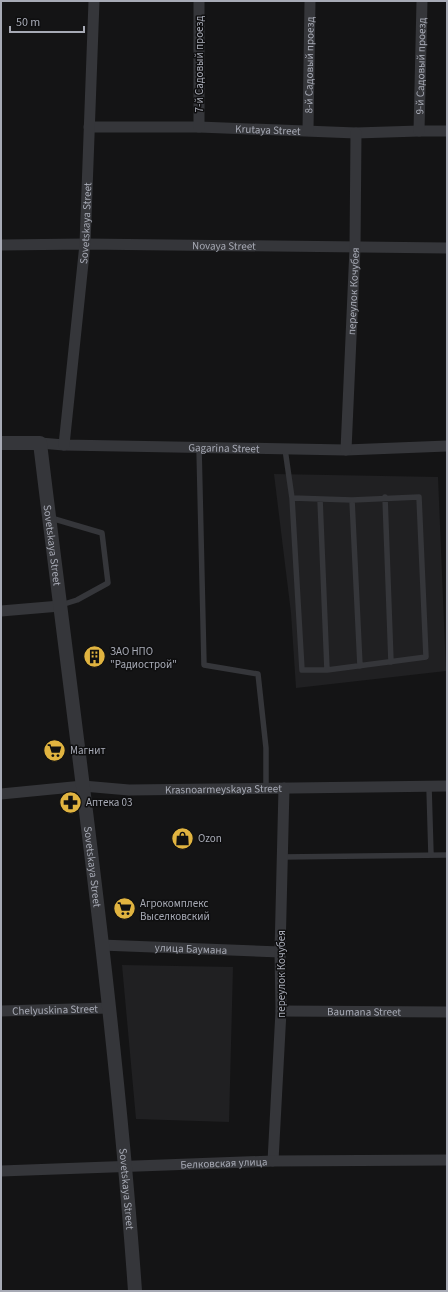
<svg xmlns="http://www.w3.org/2000/svg" width="448" height="1292" viewBox="0 0 448 1292" font-family="'Source Sans 3',sans-serif">
  <rect width="100%" height="100%" fill="#141415"/>
  <path fill="#202022" d="M274,474L438,477L446,671L296,688L291,613Z
    M122,965L233,967L229,1122L136,1119Z"/>
  <g fill="none" stroke-linecap="round" stroke-linejoin="round">
    <path stroke="#35363a" stroke-width="5.5" d="M199,447L204,665L258,674L266,748V788
      M285,449L292,498L302,670H327L426,657L419,497L352,500L292,498
      M385,497L391,662
      M320,499L327,670
      M352,500L360,666
      M51,518L102,533L108,583L77,600L61,605
      M429,787L431,855
      M282,857L447,855"/>
    <g stroke="#35363a" stroke-width="11">
      <path id="s1" d="M89,127H199L356,133L419,131H447"/>
      <path d="M199,127V1"/>
      <path id="s2" d="M308,130L310,1"/>
      <path id="s3" d="M419,131L422,1"/>
      <path id="s4" d="M1,245L85,244L447,248"/>
      <path id="s5" d="M40,443L64,445L346,450L447,446"/>
      <path id="s6" d="M64,445L85,244L94,1"/>
      <path id="s7" d="M346,450L355,248L356,133"/>
      <path d="M1,611L60,606"/>
      <path id="s8" d="M1,794L83,786L129,790L447,786"/>
      <path id="s9" d="M101,945L280,952"/>
      <path id="s10" d="M1,1011L109,1008"/>
      <path id="s11" d="M281,1011L447,1012"/>
      <path d="M273,1161L281,1011L280,952L284,788"/>
      <path id="s12" d="M1,1171L273,1161L447,1160"/>
    </g>
    <path stroke="#35363a" stroke-width="14" id="s13" d="M1,443H40C74,725 115,1007 135,1291"/>
  </g>
  <defs>
    <symbol id="building-disc" viewBox="-11 -11 22 22"><circle r="9.5" fill="#e1b440" stroke="#0f0f10"/><path d="M-4-6H4V6H1V3H-1V6H-4ZM-2.5-4.3h1.7v1.8h-1.7ZM.8-4.3h1.7v1.8H.8ZM-2.5-1h1.7V.8h-1.7ZM.8-1h1.7V.8H.8Z" fill="#111"/></symbol>
    <symbol id="supermarket-disc" viewBox="-11 -11 22 22"><circle r="9.5" fill="#e1b440" stroke="#0f0f10"/><path d="M-6-5.5h2.5l.6 2H6L4.5 2H-2.5L-4.4-4H-6ZM-1.5 3.2a1.3 1.3 0 1 0 .1 0ZM3 3.2a1.3 1.3 0 1 0 .1 0Z" fill="#111"/></symbol>
    <symbol id="pharmacy-disc" viewBox="-11 -11 22 22"><circle r="9.5" fill="#e1b440" stroke="#0f0f10"/><path d="M-2-6h4v4h4v4h-4v4h-4v-4h-4v-4h4Z" fill="#111"/></symbol>
    <symbol id="shop-disc" viewBox="-11 -11 22 22"><circle r="9.5" fill="#e1b440" stroke="#0f0f10"/><path d="M-5-2.5h2.3a2.7 3.5 0 0 1 5.4 0H5L5.5 6h-11ZM-1.5-2.5h3a1.5 2.3 0 0 0-3 0Z" fill="#111"/></symbol>
  </defs>
  <g fill-rule="evenodd">
    <use href="#building-disc" x="82" y="644" width="25" height="25"/>
    <use href="#supermarket-disc" x="42" y="738" width="25" height="25"/>
    <use href="#pharmacy-disc" x="58" y="790" width="25" height="25"/>
    <use href="#shop-disc" x="170" y="826" width="25" height="25"/>
    <use href="#supermarket-disc" x="112" y="896" width="25" height="25"/>
  </g>
  <g text-anchor="middle" stroke-width="3" stroke-linejoin="round" paint-order="stroke">
    <g font-size="11" fill="#a7aab5" stroke="#0f0f10">
      <text transform="translate(199 64) rotate(-90)" y="4">7-й Садовый проезд</text>
      <text dy="4" stroke="none"><textPath href="#s2" startOffset="65">8-й Садовый проезд</textPath></text>
      <text dy="4" stroke="none"><textPath href="#s3" startOffset="65">9-й Садовый проезд</textPath></text>
      <text dy="4" stroke="none"><textPath href="#s1" startOffset="179">Krutaya Street</textPath></text>
      <text dy="4" stroke="none"><textPath href="#s6" startOffset="223">Sovetskaya Street</textPath></text>
      <text dy="4" stroke="none"><textPath href="#s4" startOffset="223">Novaya Street</textPath></text>
      <text dy="4" stroke="none"><textPath href="#s7" startOffset="159">переулок Кочубея</textPath></text>
      <text dy="4" stroke="none"><textPath href="#s5" startOffset="184">Gagarina Street</textPath></text>
      <text dy="4" stroke="none"><textPath href="#s13" startOffset="142">Sovetskaya Street</textPath></text>
      <text dy="4" stroke="none"><textPath href="#s8" startOffset="223">Krasnoarmeyskaya Street</textPath></text>
      <text dy="4" stroke="none"><textPath href="#s13" startOffset="466">Sovetskaya Street</textPath></text>
      <text dy="4" stroke="none"><textPath href="#s9" startOffset="90">улица Баумана</textPath></text>
      <text transform="translate(281 974) rotate(-90)" y="4">переулок Кочубея</text>
      <text dy="4" stroke="none"><textPath href="#s10" startOffset="54">Chelyuskina Street</textPath></text>
      <text dy="4" stroke="none"><textPath href="#s11" startOffset="83">Baumana Street</textPath></text>
      <text dy="4" stroke="none"><textPath href="#s12" startOffset="223">Белковская улица</textPath></text>
      <text dy="4" stroke="none"><textPath href="#s13" startOffset="790">Sovetskaya Street</textPath></text>
    </g>
    <g font-size="11" fill="#a7aab5" stroke="#0f0f10" text-anchor="start">
      <text x="110" y="655">ЗАО НПО<tspan x="110" dy="13">"Радиострой"</tspan></text>
      <text x="70" y="754">Магнит</text>
      <text x="86" y="806">Аптека 03</text>
      <text x="198" y="842">Ozon</text>
      <text x="140" y="907">Агрокомплекс<tspan x="140" dy="13">Выселковский</tspan></text>
    </g>
  </g>
  <rect width="448" height="1292" fill="none" stroke="#a7aab5" stroke-width="4"/>
  <path d="M10 26v6h74v-6" fill="none" stroke="#a7aab5" stroke-width="2"/>
  <text x="16" y="26" font-size="12" fill="#a7aab5" stroke="#0f0f10" stroke-width="3" paint-order="stroke">50 m</text>
</svg>
